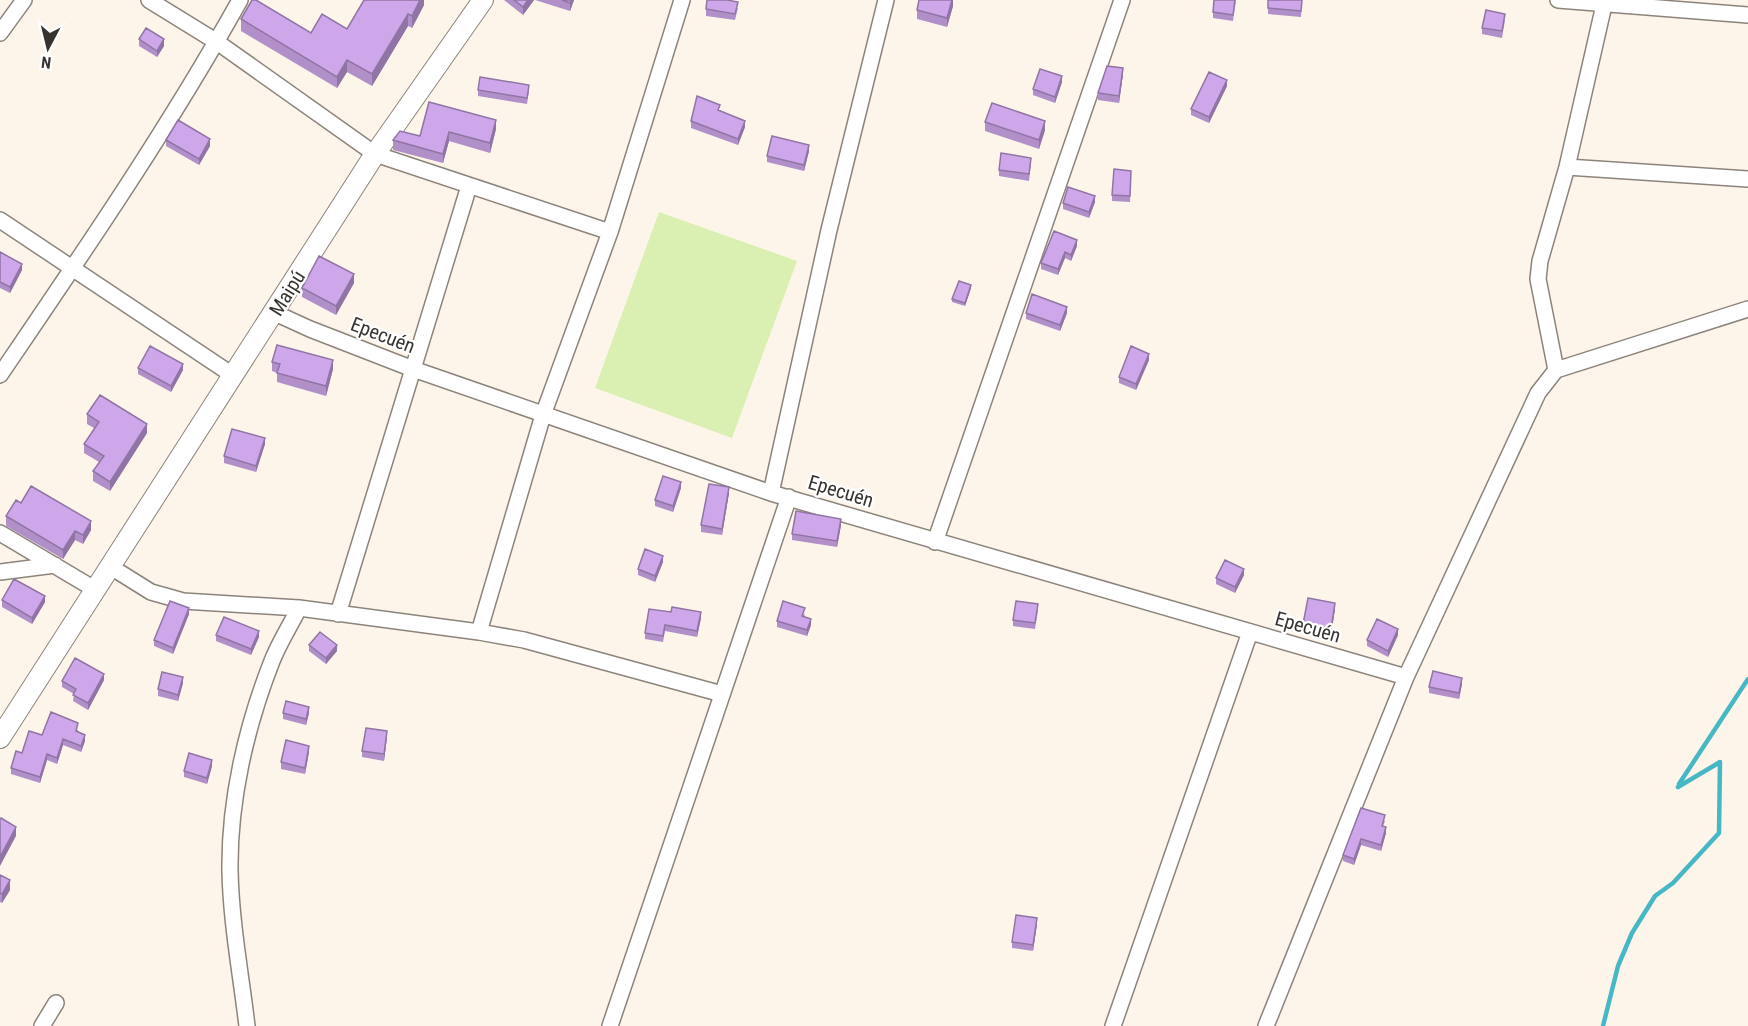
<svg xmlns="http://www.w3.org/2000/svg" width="1748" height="1026" viewBox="0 0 1748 1026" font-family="'Roboto Condensed',sans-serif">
  <rect width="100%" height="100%" fill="#fef5ea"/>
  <path fill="#daf0b2" d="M659,212L797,261L732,438L595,388Z"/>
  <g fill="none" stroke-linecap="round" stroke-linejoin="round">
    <path stroke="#46b7c5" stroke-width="4.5" d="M1679,784L1748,679
      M1603,1026L1618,966L1632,933L1655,896L1673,883L1719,833L1720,762L1678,787"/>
    <defs>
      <path id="minor" d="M149,0L217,42L375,154L610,232
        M1558,0L1748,15
        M0,33L24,0
        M1567,167L1748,179
        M0,220L234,376
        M275,313L310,329L413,369L771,493L1406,677
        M1556,370L1538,279L1540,261L1567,167L1604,5
        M0,375C83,253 168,129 240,0
        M771,493L829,230L886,0
        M0,533L96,590
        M935,542L1122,0
        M111,567L151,592L183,601L299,608L479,632L524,640L722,694
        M0,572L55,565
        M338,614L469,186
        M479,632L543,415L610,232L682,0
        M42,1026L56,1003
        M247,1026C241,975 231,922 230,871C229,801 246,727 272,661C279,643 290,626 299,608
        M610,1026L789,497
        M1113,1026L1250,632
        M1266,1026L1406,677L1538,393L1556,370L1748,309"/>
      <path id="major" d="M0,738L375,154L483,0"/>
    </defs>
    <use href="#minor" stroke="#8c847a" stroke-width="18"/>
    <use href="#major" stroke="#8c847a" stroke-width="22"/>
    <use href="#minor" stroke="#fff" stroke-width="15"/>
    <use href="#major" stroke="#fff" stroke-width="20"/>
  </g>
  <path fill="#b190ca" d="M424,0V5L412,28L408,26L372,86L347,72L337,88L241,31V19L311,33L347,29Z
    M504,0H534L523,15Z
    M535,0H574L570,11Z
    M953,0V6L947,27L917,19V10Z
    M1236,0L1233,21L1213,18V12Z
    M1268,0H1302L1301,17L1268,14Z
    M738,8L735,20L706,16V9Z
    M1505,20L1502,38L1482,34V28Z
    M139,39L164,46L157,57L139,46Z
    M1123,74L1119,103L1098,100V93Z
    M1062,82L1055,103L1033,95V89Z
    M1227,86L1209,123L1191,115V109Z
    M478,90L529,91L527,104L478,96Z
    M429,102L496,129L490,153L449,141L443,163L393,150V140L420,136Z
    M691,121L745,127L738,145L691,128Z
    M985,122L1045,130L1039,149L985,131Z
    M166,140L210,146L199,165L166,146Z
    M809,151L804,171L767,162V156Z
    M1031,164L1029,181L999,176V170Z
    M1131,177L1130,202L1112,201V195Z
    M1095,202L1089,218L1063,209V203Z
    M1077,246L1071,261L1065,258L1058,275L1041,269V263Z
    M0,252L22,270L10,293L0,288Z
    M354,283L336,315L302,297V288Z
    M971,288L965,306L952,302V299Z
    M1026,313H1067L1060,331L1026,319Z
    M1149,360L1136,390L1119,383V377Z
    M272,362L333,369L326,396L277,382V373L272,371Z
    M138,368L183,370L171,392L138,374Z
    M87,414L147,433L110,491L93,481V471L99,462L84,453V444L94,428L87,424Z
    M265,444L256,472L224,463V456Z
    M681,488L673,512L655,506V500Z
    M729,493L722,535L701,532V525Z
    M21,503L91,530L83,544L75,540L63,559L6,526V516Z
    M841,525L837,547L792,540V534Z
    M663,562L655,582L638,575V569Z
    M1244,575L1235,593L1216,584V578Z
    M2,600L45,602L32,624L2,607Z
    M649,609L701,618L697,637L665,631L663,642L645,639V633Z
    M1335,609L1331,635L1303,630V624Z
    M1038,610L1035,629L1013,626V620Z
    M189,614L173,654L154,646V640Z
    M805,614L804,617L811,625L807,636L777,627V621Z
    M216,635L259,637L251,655L216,641Z
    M1398,635L1388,657L1367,646V640Z
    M309,645L337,651L326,664L309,651Z
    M104,680L88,710L73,701L74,694L62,687V681Z
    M183,683L178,701L158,696V689Z
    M1462,684L1459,699L1429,693V687Z
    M283,713H309L306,725L283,719Z
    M78,730V731L85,741L81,752L63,745L57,764L47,760L40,783L11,774V768L22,753L42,735Z
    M387,737L384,761L362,757V751Z
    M309,752L305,774L281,769V762Z
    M212,766L207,784L184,777V771Z
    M1361,808L1385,821L1383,826L1386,833L1381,851L1361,845L1354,865L1343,861V855Z
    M0,875L10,890L2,903L0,902Z
    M1037,924L1033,951L1012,948V942Z"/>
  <path fill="#9075a4" d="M420,0H424V5L412,28V16Z
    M528,0H534L523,15V7Z
    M571,0H574L570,11V3Z
    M952,0H953V6L947,27V18Z
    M408,14V26L372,86V74Z
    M164,39V46L157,57V51Z
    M347,60V72L337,88V77Z
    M1123,68V74L1119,103V96Z
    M1062,76V82L1055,103V97Z
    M1227,80V86L1209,123V117Z
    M496,120V129L490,153V143Z
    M745,121V127L738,145V139Z
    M1045,121V130L1039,149V140Z
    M449,132V141L443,163V154Z
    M210,139V146L199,165V159Z
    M809,145V151L804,171V165Z
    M1095,196V202L1089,218V212Z
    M1077,240V246L1071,261V255Z
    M1065,252V258L1058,275V269Z
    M22,264V270L10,293V287Z
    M354,274V283L336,315V306Z
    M971,285V288L965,306V303Z
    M1067,307V313L1060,331V325Z
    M1149,354V360L1136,390V384Z
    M333,360V369L326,396V386Z
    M183,364V370L171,392V386Z
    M147,424V433L110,491V482Z
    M265,438V444L256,472V466Z
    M681,482V488L673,512V506Z
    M729,487V493L722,535V529Z
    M841,519V525L837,547V541Z
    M91,521V530L83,544V535Z
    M75,531V540L63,559V550Z
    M663,556V562L655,582V576Z
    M1244,569V575L1235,593V587Z
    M45,596V602L32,624V618Z
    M1335,603V609L1331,635V629Z
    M189,608V614L173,654V648Z
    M701,612V618L697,637V631Z
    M811,619V625L807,636V630Z
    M1398,629V635L1388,657V651Z
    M259,631V637L251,655V649Z
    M337,645V651L326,664V658Z
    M104,674V680L88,710V703Z
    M183,677V683L178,701V695Z
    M1462,678V684L1459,699V693Z
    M309,707V713L306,725V719Z
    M387,731V737L384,761V754Z
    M85,735V741L81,752V746Z
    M63,739V745L57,764V758Z
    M309,746V752L305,774V768Z
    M47,754V760L40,783V777Z
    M212,760V766L207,784V778Z
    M16,827V836L0,866V857Z
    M1386,827V833L1381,851V845Z
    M1361,839V845L1354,865V859Z
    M10,880V890L2,903V894Z
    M1037,918V924L1033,951V945Z"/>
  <path fill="#cea7eb" stroke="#9075a4" stroke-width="1.5" d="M252,0H256L311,33L322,14L347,29L364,0H420L412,16L408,14L372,74L347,60L337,77L241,19Z
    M514,0H528L523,7Z
    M562,0H571L570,3Z
    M707,0H727L738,2L735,14L706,9Z
    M919,0H952L947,18L917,10Z
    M1214,0H1235L1233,15L1213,12Z
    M1268,0H1302L1301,11L1268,8Z
    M1486,10L1505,14L1502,31L1482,28Z
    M146,28L164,39L157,51L139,39Z
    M1107,66L1123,68L1119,96L1098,93Z
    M1040,69L1062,76L1055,97L1033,89Z
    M1209,72L1227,80L1209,117L1191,109Z
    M480,77L529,85L527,98L478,90Z
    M697,96L720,105L718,110L745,121L738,139L691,121Z
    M429,102L496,120L490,143L449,132L443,154L393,140L400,131L420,136Z
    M992,103L1045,121L1039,140L985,122Z
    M178,120L210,139L199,159L166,140Z
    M772,136L809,145L804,165L767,156Z
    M1001,153L1031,158L1029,174L999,170Z
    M1114,169L1131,171L1130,196L1112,195Z
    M1068,187L1095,196L1089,212L1063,203Z
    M1054,231L1077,240L1071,255L1065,252L1058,269L1041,263Z
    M0,252L22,264L10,287L0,282Z
    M319,256L354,274L336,306L302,288Z
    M959,281L971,285L965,303L952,299Z
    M1032,294L1067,307L1060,325L1026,313Z
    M277,345L333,360L326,386L277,373L280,364L272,362Z
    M150,346L183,364L171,386L138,368Z
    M1131,346L1149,354L1136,384L1119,377Z
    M100,395L147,424L110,482L93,471L104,456L84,444L99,422L87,414Z
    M232,429L265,438L256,466L224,456Z
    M663,476L681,482L673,506L655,500Z
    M709,484L729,487L722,529L701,525Z
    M31,486L91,521L83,535L75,531L63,550L6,516L16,500L21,503Z
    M796,511L841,519L837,541L792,534Z
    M645,549L663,556L655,576L638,569Z
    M1225,560L1244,569L1235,587L1216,578Z
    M14,579L45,596L32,618L2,600Z
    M1308,598L1335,603L1331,629L1303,624Z
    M170,601L189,608L173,648L154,640Z
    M783,601L805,608L802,616L811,619L807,630L777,621Z
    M1016,601L1038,604L1035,623L1013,620Z
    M672,607L701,612L697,631L665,625L663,636L645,633L649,609L671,612Z
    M224,617L259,631L251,649L216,635Z
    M1377,619L1398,629L1388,651L1367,640Z
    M320,632L337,645L326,658L309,645Z
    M75,658L104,674L88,703L73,695L76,689L62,681Z
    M1433,671L1462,678L1459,693L1429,687Z
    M162,672L183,677L178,695L158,689Z
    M286,701L309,707L306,719L283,713Z
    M51,712L78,723L76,731L85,735L81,746L63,739L57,758L47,754L40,777L11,768L16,751L22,753L29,731L42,735Z
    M366,728L387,731L384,754L362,751Z
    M286,740L309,746L305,768L281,762Z
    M189,753L212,760L207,778L184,771Z
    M1361,808L1385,815L1382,826L1386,827L1381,845L1361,839L1354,859L1343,855Z
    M1,818L16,827L0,857V819Z
    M0,875L10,880L2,894L0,893Z
    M1016,915L1037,918L1033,945L1012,942Z"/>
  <g text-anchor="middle" stroke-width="4.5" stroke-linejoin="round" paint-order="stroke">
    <g font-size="20" fill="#373430" stroke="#fff">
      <text transform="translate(287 293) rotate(-58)" y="7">Maipú</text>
      <text transform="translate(383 335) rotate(21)" y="7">Epecuén</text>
      <text transform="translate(841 491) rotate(17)" y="7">Epecuén</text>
      <text transform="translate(1308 627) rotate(16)" y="7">Epecuén</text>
    </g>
  </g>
  <g transform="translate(48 48) rotate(187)" stroke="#ffffff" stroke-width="4.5" paint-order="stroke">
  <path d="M0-4.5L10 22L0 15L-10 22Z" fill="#373430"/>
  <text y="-9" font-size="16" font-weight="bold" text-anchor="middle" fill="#373430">N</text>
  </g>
</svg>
